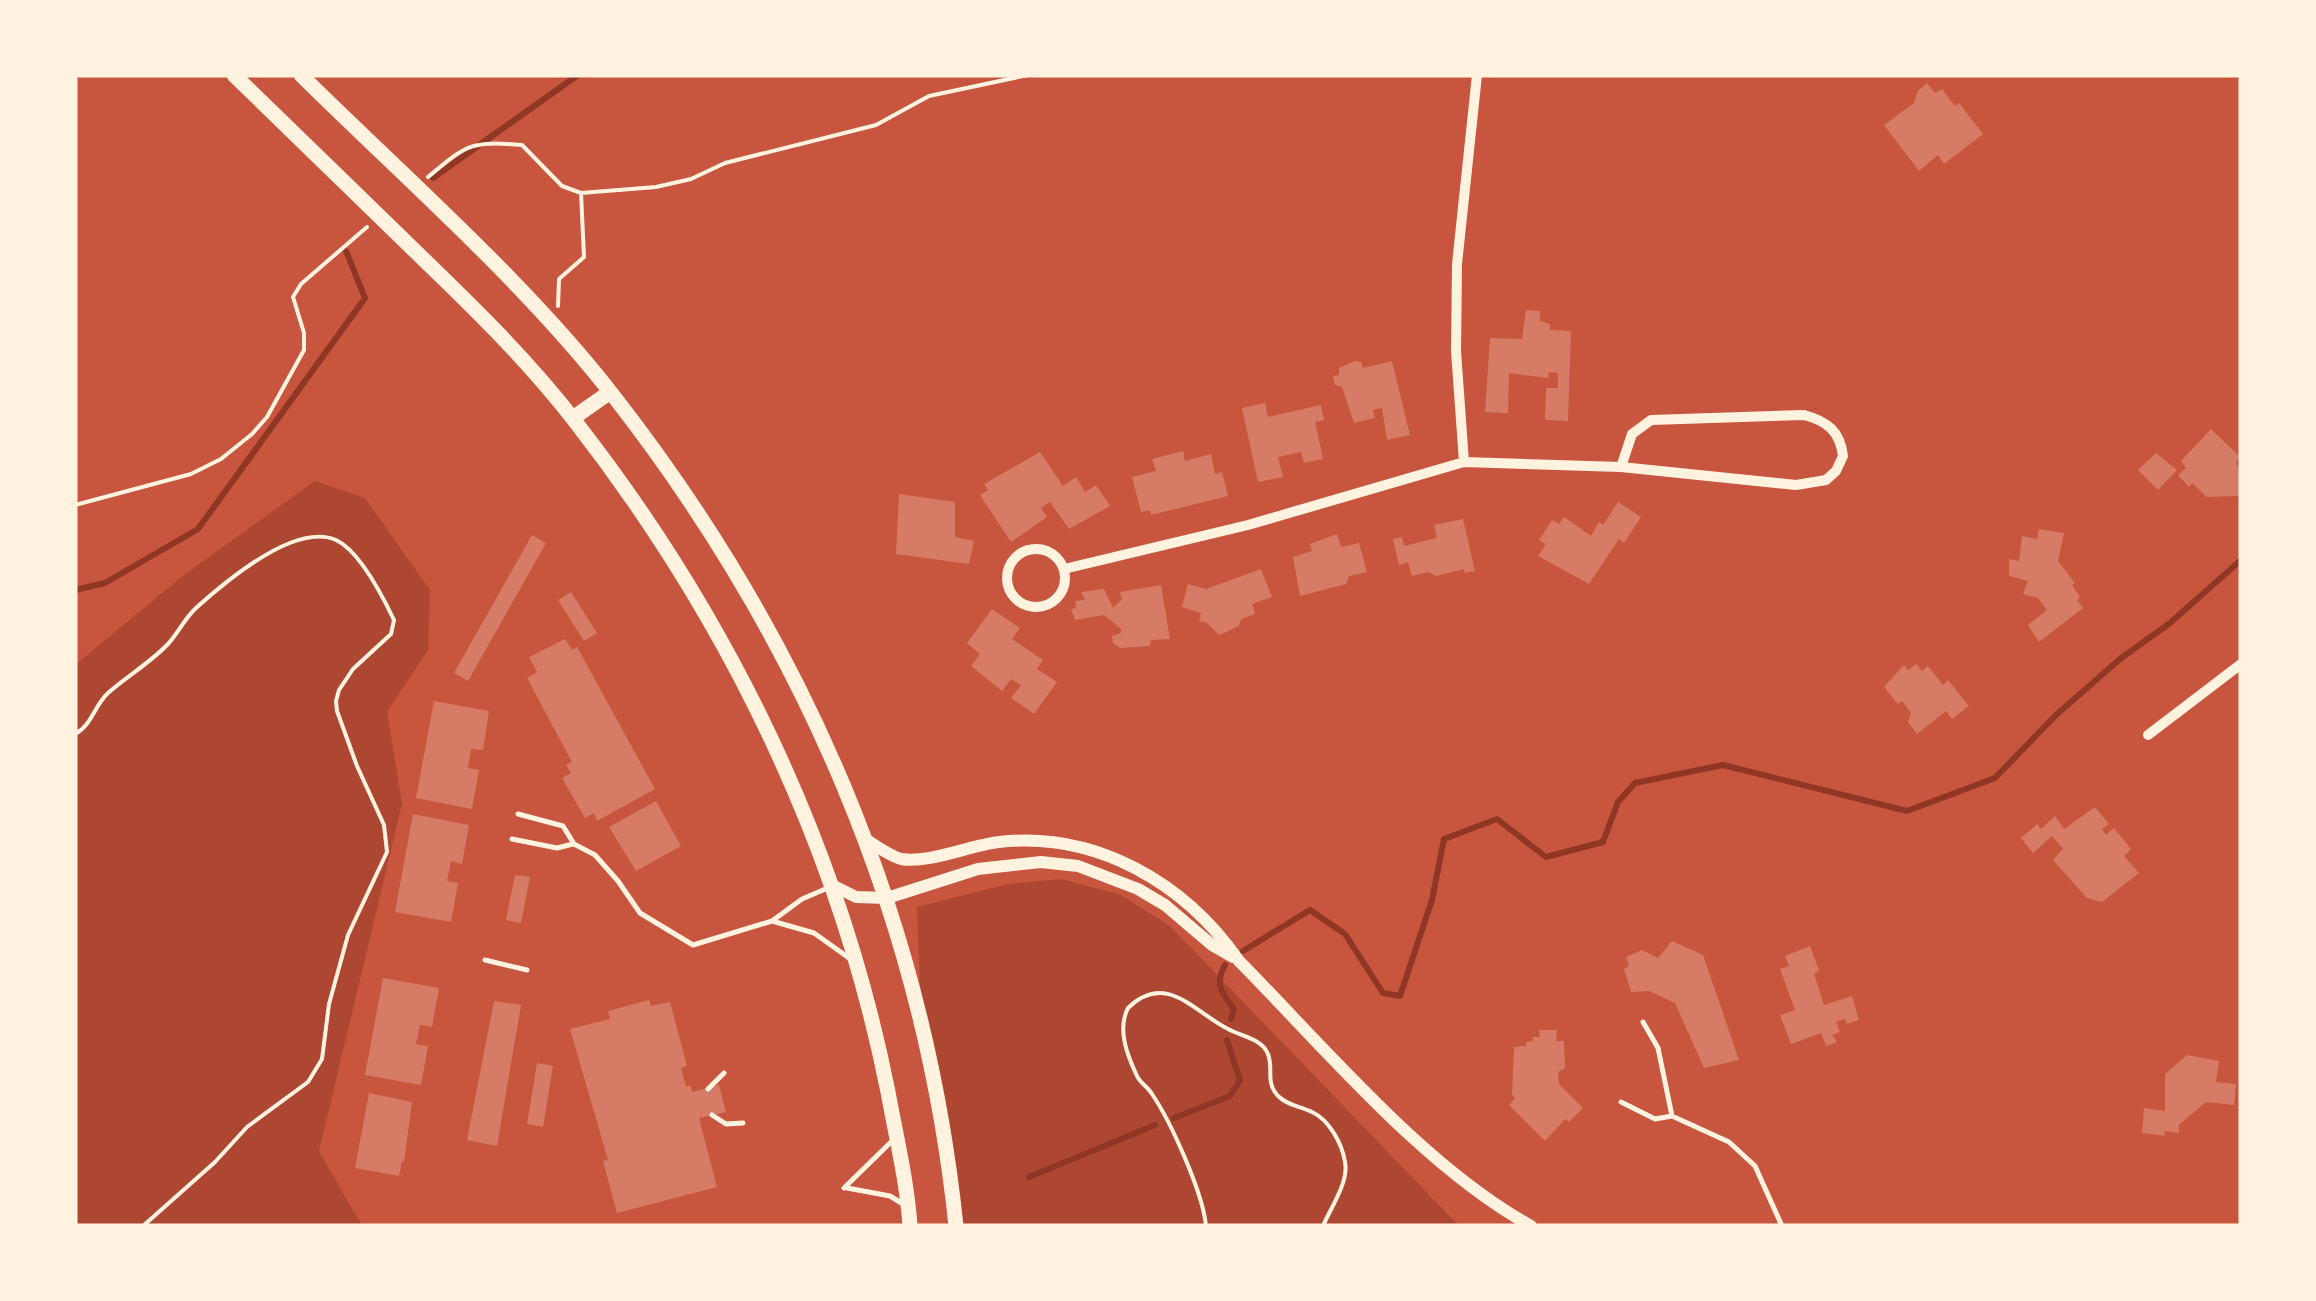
<svg xmlns="http://www.w3.org/2000/svg" width="2316" height="1301" viewBox="0 0 2316 1301" font-family="'IBM Plex Sans',sans-serif">
  <rect width="100%" height="100%" fill="#c8553d"/>
  <path fill="#ae4732" d="M315,481L365,498L430,590L428,650L387,712L402,804L319,1151L362,1226H75V665L184,575Z
    M1061,879L1121,895L1170,926L1459,1226H956L921,1017L917,907L1008,884Z"/>
  <g fill="none" stroke-linecap="round" stroke-linejoin="round">
    <path stroke="#8f3625" stroke-width="6" d="M433,178L578,75
      M75,590L105,583L198,529L365,298L346,251
      M1243,951L1310,910L1345,934L1383,993L1400,996L1432,900L1444,839L1497,819L1546,857L1603,842L1618,802L1635,783L1723,765L1907,811L1995,778L2056,715L2120,659L2170,623L2241,560
      M1225,965C1214,984 1222,993 1234,1009L1231,1019
      M1174,1118L1230,1096L1240,1080L1227,1040
      M1029,1177L1155,1125"/>
  </g>
  <path fill="#d67c66" d="M1927,83L1935,93L1942,89L1955,106L1959,103L1983,134L1944,164L1938,155L1919,171L1884,125L1914,103L1918,91Z
    M1526,310L1540,311V321L1550,324V330L1571,331L1568,421L1545,420L1546,388H1558V373L1549,372L1548,378L1509,373L1508,413L1485,412L1490,338L1522,339Z
    M1355,361L1361,362L1363,368L1392,361L1410,435L1387,440L1382,408L1373,410L1375,418L1354,423L1342,387L1335,385L1333,376L1339,375V368Z
    M1265,403L1268,417L1321,405L1324,420L1315,422L1323,459L1304,463L1301,452L1278,457L1283,477L1258,482L1242,408Z
    M2211,429L2239,456L2236,464L2241,470V496L2207,497L2192,483L2189,487L2178,475L2186,468L2181,461Z
    M1183,451L1185,461L1211,454L1215,474L1222,472L1228,496L1151,515L1150,510L1141,512L1132,477L1156,471L1152,459Z
    M1040,452L1063,486L1076,477L1085,492L1096,485L1110,506L1069,529L1050,502L1041,508L1047,517L1011,542L980,495L988,490L984,484Z
    M2156,453L2177,470L2158,490L2138,470Z
    M899,494L955,502V537L974,541L969,564L896,554Z
    M1618,502L1641,517L1624,543L1619,539L1589,584L1538,556L1546,544L1539,540L1552,520L1559,524L1564,517L1591,536L1599,522L1603,525Z
    M1463,519L1475,571L1465,573L1464,569L1436,576L1428,572L1412,576L1408,562L1399,565L1393,539L1402,537L1404,546L1437,538L1434,525Z
    M2039,529L2064,533L2058,561L2075,583L2072,585L2080,597L2077,600L2083,608L2039,642L2028,625L2047,610L2038,598L2023,594L2028,581L2009,576V559L2019,561L2022,536L2037,539Z
    M1337,534L1341,547L1359,543L1367,572L1349,576L1346,584L1300,596L1293,557L1312,551L1310,544Z
    M532,535L546,543L468,681L454,673Z
    M1261,569L1272,597L1252,604L1255,614L1241,619L1239,626L1219,635L1207,623L1199,621L1201,613L1182,607L1188,584L1206,589Z
    M1161,585L1170,639L1151,640L1150,646L1120,648L1113,643L1112,636L1121,633V629L1104,615L1075,620L1071,609L1076,608L1075,601L1085,600L1081,592L1104,589L1113,608L1122,599L1120,592Z
    M571,592L597,633L584,641L558,600Z
    M992,609L1020,628L1012,639L1043,660L1037,669L1057,682L1034,714L1011,698L1021,685L1011,679L1002,691L971,666L980,654L967,643Z
    M565,639L572,650L577,647L655,789L597,821L594,813L585,818L562,778L571,773L566,765L572,762L527,678L537,672L529,657Z
    M1916,664L1922,671L1928,666L1943,685L1948,680L1969,706L1952,719L1946,711L1917,734L1908,722L1911,713L1902,701L1898,704L1884,687L1904,665L1908,670Z
    M434,701L489,711L483,750L471,749L468,768L479,770L472,809L416,798Z
    M656,801L681,846L636,871L609,827Z
    M2095,807L2109,824L2102,829L2106,835L2114,828L2131,849L2124,856L2139,873L2102,902L2087,898L2053,860L2063,849L2052,836L2033,853L2021,838L2037,824L2041,829L2055,816L2064,829Z
    M413,814L469,825L462,864L451,861L447,881L458,883L451,922L395,912Z
    M515,875L530,877L521,923L506,920Z
    M1672,941L1703,955L1739,1060L1704,1068L1675,1003L1649,991L1631,992L1624,969L1629,965L1626,957L1642,950L1658,958Z
    M1810,946L1819,970L1814,974L1824,1005L1852,996L1859,1020L1847,1024L1845,1019L1836,1022L1840,1032L1832,1035L1837,1042L1826,1046L1821,1033L1791,1044L1780,1015L1795,1010L1780,969L1789,966L1785,956Z
    M383,978L439,988L432,1027L420,1025L416,1044L428,1046L421,1085L365,1075Z
    M649,1000L651,1006L670,1002L687,1066L681,1068L686,1087L690,1085L692,1092L719,1085L726,1112L699,1118L717,1187L617,1213L603,1161L608,1160L570,1029L610,1019L608,1011Z
    M494,1001L521,1005L497,1146L467,1140Z
    M1539,1030H1557L1556,1041H1564L1565,1068L1558,1072L1559,1084L1583,1108L1569,1122L1565,1119L1545,1141L1509,1105L1515,1098L1512,1095L1514,1047L1526,1046V1042L1534,1041L1532,1037H1540Z
    M2187,1055L2219,1061L2216,1082L2236,1084L2234,1105L2206,1102L2179,1125V1133L2164,1131L2165,1136L2142,1133L2144,1108L2165,1111V1074Z
    M537,1063L553,1066L543,1127L527,1124Z
    M369,1093L412,1102L404,1162L402,1161L399,1176L355,1168Z"/>
  <g fill="none" stroke-linecap="round" stroke-linejoin="round">
    <path stroke="#fff3e0" stroke-width="4" d="M428,177C468,144 469,141 522,145L562,186L581,193L656,187L691,179L725,163L876,125L929,96L1028,75
      M558,306L559,279L584,257L581,193
      M75,505L191,474L221,459L252,434L267,417L304,350V333L293,297L301,284L367,227
      M75,734C92,725 94,706 108,693C127,676 150,663 168,644C178,633 185,618 196,608C225,582 295,522 336,540C360,551 383,597 394,620L391,634L353,669L339,690L336,701L337,711L357,766L384,825L387,852L348,935L329,1004L322,1059L308,1082L247,1127L215,1162L143,1226
      M1206,1226C1203,1193 1171,1122 1152,1094C1148,1087 1140,1083 1137,1076C1127,1055 1117,1029 1128,1008C1166,971 1194,1012 1228,1029C1241,1036 1261,1039 1267,1052C1275,1067 1264,1081 1278,1096C1288,1106 1300,1106 1312,1112C1329,1120 1342,1143 1345,1162C1349,1182 1331,1207 1323,1226"/>
    <path stroke="#fff3e0" stroke-width="5" d="M518,814L563,826L574,844L595,855L618,881L640,913L693,945L772,921L802,899L830,887
      M512,839L557,848L573,844
      M772,921L814,933L849,958
      M485,960L527,970
      M1643,1022L1658,1048L1672,1116L1729,1142L1755,1166L1782,1226
      M708,1089L724,1073
      M1621,1102L1655,1119L1672,1116
      M712,1115L726,1124L743,1123
      M844,1188L892,1141
      M847,1188L890,1196L903,1204"/>
    <path stroke="#fff3e0" stroke-width="10" d="M1464,462L1456,351L1457,264L1477,75
      M1007 578a29 29 0 1 1 58 0a29 29 0 1 1-58 0Z
      M1064,569L1248,525L1464,462L1621,467L1796,485L1826,480L1836,471L1843,456C1840,431 1827,421 1804,415L1651,420L1632,434L1621,467
      M2148,735L2241,664"/>
    <path stroke="#fff3e0" stroke-width="12" d="M868,841C878,847 890,856 901,859C928,864 971,845 999,842C1096,831 1185,883 1239,961C1326,1049 1424,1167 1531,1226
      M832,885L856,897L887,898L978,869L1041,862L1078,866L1138,889L1165,905L1212,945L1233,957"/>
    <path stroke="#fff3e0" stroke-width="15" d="M234,75C294,133 353,191 413,249C469,303 526,358 574,420C728,617 839,845 888,1092C896,1136 907,1181 910,1226
      M301,75C404,177 523,280 612,394C802,637 924,917 956,1226
      M573,418L610,392"/>
  </g>
  <rect width="2316" height="1301" fill="none" stroke="#fff3e0" stroke-width="155"/>
</svg>
